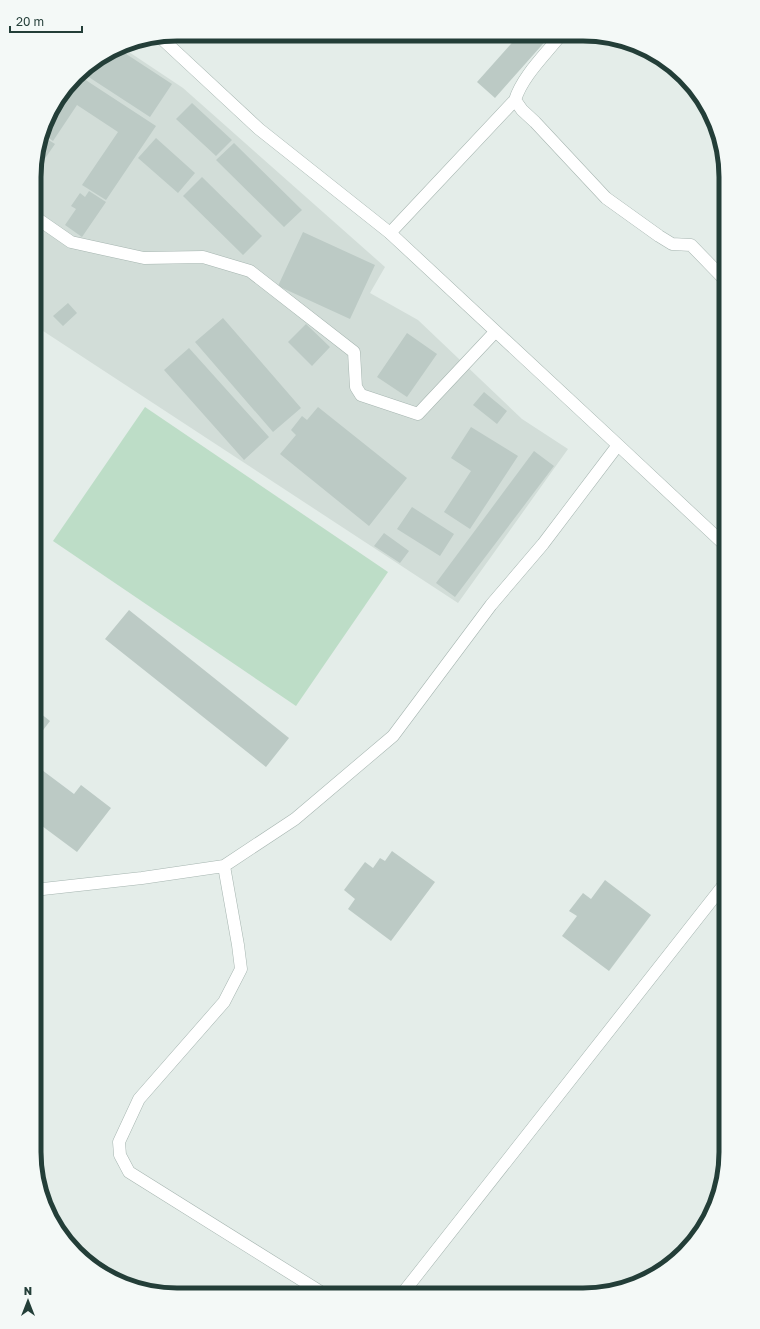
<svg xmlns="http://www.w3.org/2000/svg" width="760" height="1329" viewBox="0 0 760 1329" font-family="'Golos Text',sans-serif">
  <rect width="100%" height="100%" fill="#e4ede9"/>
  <path fill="#d2ddd8" d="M120,46L183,88L385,267L370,293L418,320L522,419L568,449L458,603L37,327L35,330V158L49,113L82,70Z"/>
  <path fill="#bdddc7" d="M145,407L388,572L296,706L53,541Z"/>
  <path fill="#bccac5" d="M518,36H550L495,98L477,82Z
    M117,48L172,84L150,117L81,72Z
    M78,75L156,126L106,200L82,185L118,132L77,105L53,141L43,134L49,113Z
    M192,103L232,140L216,156L176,119Z
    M42,136L55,144L35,173V158Z
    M156,138L195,173L178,193L138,158Z
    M234,143L302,210L284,227L216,160Z
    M202,177L262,236L243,255L183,196Z
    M89,191L106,202L82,237L65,225L76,209L71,206L80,193L85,197Z
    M303,232L375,265L350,319L278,286Z
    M68,303L77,313L63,326L53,316Z
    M223,318L301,408L273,432L195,342Z
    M306,324L330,347L312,366L288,342Z
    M407,333L437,354L407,397L377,377Z
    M189,348L269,437L244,460L164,370Z
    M484,392L507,411L497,424L473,405Z
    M318,407L407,478L369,526L280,454L296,435L291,430L302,416L307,420Z
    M471,427L518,456L470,529L444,512L471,471L451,458Z
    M534,451L554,466L455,597L436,583Z
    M412,507L454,534L440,556L397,529Z
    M384,533L409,551L400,563L374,546Z
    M129,610L289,738L266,767L105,639Z
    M35,709L50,721L34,742L35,726Z
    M34,764L74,794L81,785L111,808L77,852L34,820Z
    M392,851L435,882L391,941L348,909L355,899L344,890L365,862L373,868L380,858L385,861Z
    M605,880L651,915L609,971L562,936L577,916L569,911L583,893L591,899Z"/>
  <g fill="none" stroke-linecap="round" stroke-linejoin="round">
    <defs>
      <path id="lane" d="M560,36C544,56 522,77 515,100L522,110L535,122L606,198L659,236L672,244L691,245L726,281
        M35,217L71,242L144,258L203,257L250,271L354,352L356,387L361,395L418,414L495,332
        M390,233L515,100"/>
      <path id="street" d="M160,37L259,129L390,233L618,445L726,546
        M224,866L238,945L241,969L224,1002L139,1099L119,1142L120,1155L129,1172L324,1294
        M34,890L142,878L224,866L295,819L393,736L491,605L543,544L618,445
        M402,1294L726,882"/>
    </defs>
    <use href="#lane" stroke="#a6b5b0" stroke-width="13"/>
    <use href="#street" stroke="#a6b5b0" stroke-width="13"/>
    <use href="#lane" stroke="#fff" stroke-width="12"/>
    <use href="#street" stroke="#fff" stroke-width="12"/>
  </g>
  <path d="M0 0H760V1329H0ZM177 41H583A136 136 0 0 1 719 177V1152A136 136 0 0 1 583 1288H177A136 136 0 0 1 41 1152V177A136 136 0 0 1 177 41Z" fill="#f4f9f7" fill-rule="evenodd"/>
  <path fill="none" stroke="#233e38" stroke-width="5" d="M177 41H583A136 136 0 0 1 719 177V1152A136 136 0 0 1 583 1288H177A136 136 0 0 1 41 1152V177A136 136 0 0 1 177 41Z"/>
  <g transform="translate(28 1301)" stroke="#f4f9f7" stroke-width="3" paint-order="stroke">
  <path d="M0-3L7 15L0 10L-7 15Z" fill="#233e38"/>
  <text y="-6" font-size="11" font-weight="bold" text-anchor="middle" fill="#233e38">N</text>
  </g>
  <path d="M10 26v6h72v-6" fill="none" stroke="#233e38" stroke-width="2"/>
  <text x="16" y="26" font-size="12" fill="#233e38" stroke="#f4f9f7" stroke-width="3" paint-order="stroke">20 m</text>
</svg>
